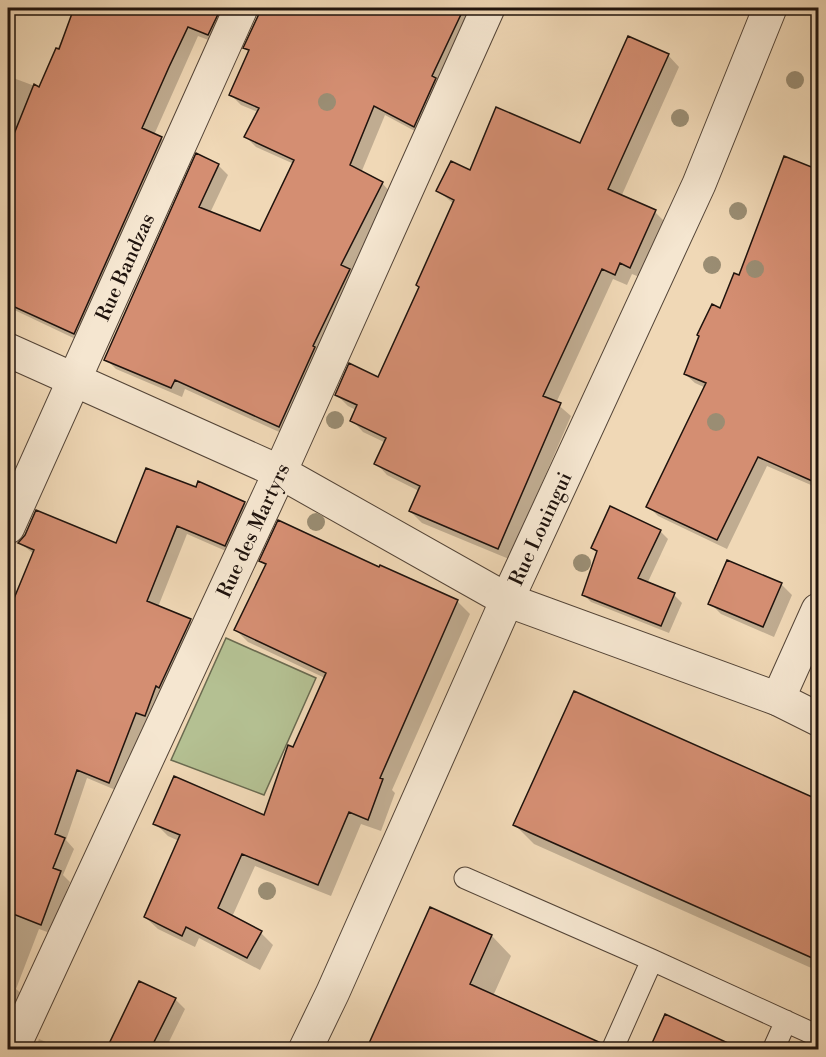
<svg xmlns="http://www.w3.org/2000/svg" width="826" height="1057" viewBox="0 0 826 1057" font-family="'Libre Bodoni',serif">
  <rect width="100%" height="100%" fill="#f0d8b6"/>
  <filter id="stains"><feTurbulence type="fractalNoise" baseFrequency=".00333" numOctaves="4"/><feColorMatrix values="0 0 0 0 .2 0 0 0 0 .09 0 0 0 0 .02 0 0 0 .5 -.17"/></filter>
  <radialGradient id="worn" r=".72"><stop offset=".6" stop-color="#630" stop-opacity="0"/><stop offset="1" stop-color="#630" stop-opacity=".3"/></radialGradient>
  <path fill="#b4c092" stroke="#6a6a50" stroke-width="1.5" d="M226,638L316,678L264,795L171,760Z"/>
  <path fill="#0003" d="M70,8H236L219,44L198,36L154,135L162,139L172,149L84,343L8,307V76L40,88L75,10Z
    M287,8H479L424,136L385,115L361,173L382,183L392,194L290,437L185,389L182,397L116,369L106,359L218,165L228,175L210,213L261,233L294,164L256,147L246,137L258,112L241,105L231,95L249,52L245,48L280,22Z
    M668,55L679,67L621,197L655,212L666,223L642,278L632,274L627,285L613,279L556,403L571,416L509,559L422,523L410,511L419,491L387,475L376,463L386,443L363,432L352,420L356,410L348,406L337,395L379,379L420,287L454,204L438,191L470,172L581,145Z
    M818,171V488L767,466L727,549L658,516L648,506L706,388L695,383L685,374L740,277Z
    M199,483L245,503L254,513L235,555L187,534L158,607L190,621L200,630L154,725L146,722L118,791L87,778L66,840L74,849L63,875L70,882L50,933L39,929L16,989L22,994L8,1025V617L34,554L20,543L117,544L196,489Z
    M660,531L668,539L647,584L674,595L682,603L669,633L591,602L583,594L598,554L593,548Z
    M261,561L380,569L457,601L470,614L392,790L395,793L381,831L361,824L331,896L255,866L232,917L261,933L273,945L260,970L199,938L195,947L158,929L145,917L179,841L168,836L155,823L265,817L325,678L248,642L236,630L266,566Z
    M728,562L781,584L792,595L774,637L721,614L710,603Z
    M818,802V971L534,844L515,825Z
    M431,909L492,936L511,956L493,996L368,1050Z
    M175,999L185,1009L165,1050H108Z
    M39,1039L65,1050H35Z"/>
  <path fill="#d48e72" stroke="#1f130d" stroke-width="1.5" d="M74,8H221L208,35L188,27L169,67L142,128L162,137L74,334L8,304V149L34,84L39,87L56,48L59,49Z
    M260,8H464L432,76L436,78L414,127L374,106L350,165L383,182L341,265L350,269L313,346L315,347L279,427L175,380L171,388L104,360L196,153L219,164L199,207L260,231L294,160L244,137L259,108L229,95L249,50L243,48L258,16Z
    M628,36L669,54L608,189L656,210L630,268L620,263L615,275L602,269L543,396L561,403L498,549L409,511L420,486L374,464L386,438L350,421L357,405L335,395L349,363L378,377L419,287L416,285L454,200L436,191L451,161L470,170L496,107L580,143Z
    M784,156L819,170V484L758,457L717,540L646,507L706,383L684,374L699,336L697,335L712,304L720,308L734,273L739,275Z
    M146,468L196,487L198,481L245,502L225,546L177,526L147,601L191,619L159,688L156,686L145,716L136,713L109,783L77,770L55,834L65,838L53,868L61,871L41,925L8,912V613L34,550L18,543L25,535L36,510L116,543Z
    M610,506L661,530L638,578L675,593L661,626L582,595L597,551L591,548Z
    M278,520L379,567L380,565L458,600L380,778L383,779L368,820L349,812L318,885L242,854L218,908L262,931L247,958L186,927L182,936L144,917L180,835L153,824L174,776L264,815L288,745L293,747L326,673L234,630L266,564L259,561Z
    M727,560L782,583L763,627L708,604Z
    M574,691L819,800V961L513,825Z
    M430,907L492,935L470,984L601,1043L600,1050H366Z
    M139,981L176,998L150,1050H106Z
    M665,1014L743,1050H649Z"/>
  <g fill="none" stroke-linecap="round" stroke-linejoin="round">
    <defs>
      <path id="service" d="M465,878L652,960L818,1036
        M612,1050L652,960
        M773,1050L786,1021"/>
      <g id="minor">
        <path d="M8,350L280,472L507,600L778,699L818,719"/>
        <path id="s1" d="M8,527L241,8"/>
        <path d="M778,699L818,610"/>
        <path id="s2" d="M12,1050L280,472L488,8"/>
        <path id="s3" d="M305,1050L333,992L507,600L699,184L770,8"/>
      </g>
    </defs>
    <use href="#service" stroke="#534437" stroke-width="23"/>
    <use href="#minor" stroke="#534437" stroke-width="35"/>
    <use href="#service" stroke="#f5e6d0" stroke-width="21"/>
    <use href="#minor" stroke="#f5e6d0" stroke-width="33"/>
  </g>
  <g fill="#9a8d73">
    <circle cx="795" cy="80" r="9"/>
    <circle cx="327" cy="102" r="9"/>
    <circle cx="680" cy="118" r="9"/>
    <circle cx="738" cy="211" r="9"/>
    <circle cx="712" cy="265" r="9"/>
    <circle cx="755" cy="269" r="9"/>
    <circle cx="335" cy="420" r="9"/>
    <circle cx="716" cy="422" r="9"/>
    <circle cx="316" cy="522" r="9"/>
    <circle cx="582" cy="563" r="9"/>
    <circle cx="267" cy="891" r="9"/>
  </g>
  <g text-anchor="middle" stroke-width="4.5" stroke-linejoin="round" paint-order="stroke">
    <g font-size="20" fill="#1f130d" stroke="#f5e6d0">
      <text dy="7" stroke="none"><textPath href="#s1" startOffset="285">Rue Bandzas</textPath></text>
      <text dy="7" stroke="none"><textPath href="#s3" startOffset="572">Rue Louingui</textPath></text>
      <text dy="7" stroke="none"><textPath href="#s2" startOffset="573">Rue des Martyrs</textPath></text>
    </g>
  </g>
  <rect width="826" height="1057" fill="none" stroke="#f0d8b6" stroke-width="30"/>
  <rect x="9" y="9" width="808" height="1039" fill="none" stroke="#1f130d" stroke-width="3"/>
  <rect x="15" y="15" width="796" height="1027" fill="none" stroke="#1f130d" stroke-width="1.5"/>
  <rect width="100%" height="100%" filter="url(#stains)"/>
  <rect width="100%" height="100%" fill="url(#worn)"/>
</svg>
